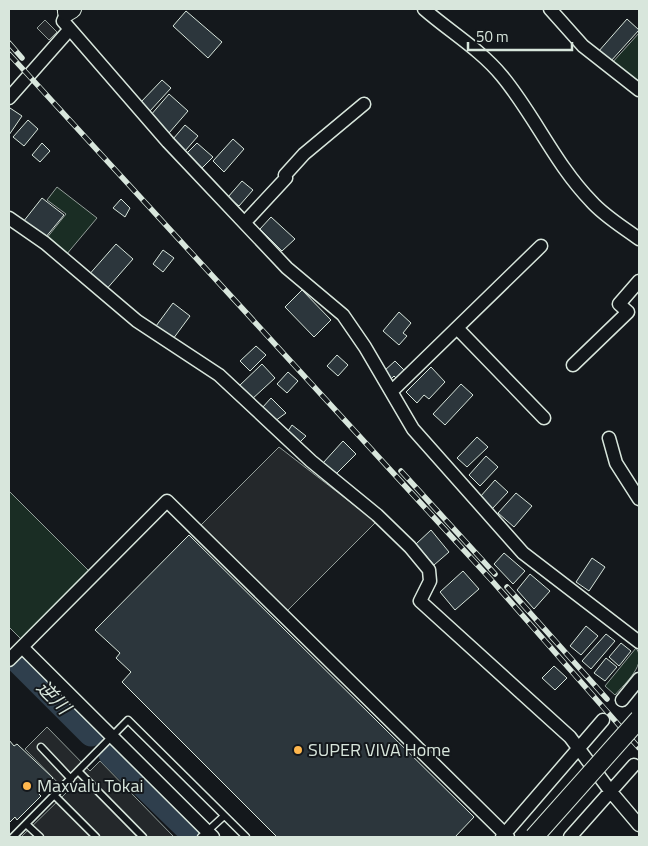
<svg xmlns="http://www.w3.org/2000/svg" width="648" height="846" viewBox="0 0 648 846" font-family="'Titillium Web','Noto Sans JP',sans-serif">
  <rect width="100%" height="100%" fill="#14181c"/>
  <path fill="#1a2d24" stroke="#939e99" d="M639,33V85L611,64Z
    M57,187L97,218L66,255L46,239L66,214L47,200Z
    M9,491L89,571L22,640L9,627Z
    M636,648C648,664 625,683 615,695L605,686Z"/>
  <path fill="#24282b" stroke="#939e99" d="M45,20L57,32L49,40L37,28Z
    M279,447L376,522L287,611L200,526Z
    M47,727L90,771L100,761L174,837H21L67,792L25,749Z"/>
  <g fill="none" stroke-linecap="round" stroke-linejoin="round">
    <path stroke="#2f3f4d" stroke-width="25" d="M18,661L91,734
      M111,754L189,830"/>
  </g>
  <path fill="#2c363c" stroke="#d8e6dc" d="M186,11L222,42L208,58L173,26Z
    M627,19L639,30L610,62L598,52Z
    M162,80L171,88L150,111L140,103Z
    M169,94L188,111L169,133L150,116Z
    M10,108L22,116L9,135V110Z
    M28,120L38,129L24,146L13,137Z
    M185,125L198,136L185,151L173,139Z
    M233,139L244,149L224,172L213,161Z
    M42,143L50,151L40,162L32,155Z
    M197,143L213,157L202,168L186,154Z
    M242,181L253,190L239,206L228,197Z
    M42,198L64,215L45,238L23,222Z
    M121,199L130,208L125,217L113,208Z
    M271,217L295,239L282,251L260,229Z
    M116,244L133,259L104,292L87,277Z
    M163,250L174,258L163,272L153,264Z
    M302,290L331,320L314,337L285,307Z
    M173,303L190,316L173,339L156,326Z
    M399,312L411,323L403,333L407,336L399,345L383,331Z
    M256,346L266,355L250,371L240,361Z
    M337,355L348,365L338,376L327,366Z
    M395,361L406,372L398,380L394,376L391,379L384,371Z
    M262,364L275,378L251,400L239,386Z
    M431,367L445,382L429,399L424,395L417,403L406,392Z
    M288,372L298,381L287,393L277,384Z
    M461,384L473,395L445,425L433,414Z
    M271,398L286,413L275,421L262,408Z
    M292,425L306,436L297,445L286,434Z
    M477,437L488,447L467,467L457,458Z
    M343,441L356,454L336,474L323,463Z
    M486,456L498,467L480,486L469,475Z
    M495,480L508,492L492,509L480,497Z
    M516,493L532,506L514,527L498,513Z
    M431,530L449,552L434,565L416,544Z
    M189,535L474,817L455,837H277L122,682L131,672L116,658L120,653L95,630Z
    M504,553L525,571L513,584L494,564Z
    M592,558L605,567L589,591L576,582Z
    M463,571L479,589L455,610L440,592Z
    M530,574L550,591L534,609L517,590Z
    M586,626L598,636L581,655L570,646Z
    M606,634L615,641L591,669L582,661Z
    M621,643L631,651L619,666L609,657Z
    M606,658L617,667L605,681L594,673Z
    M554,666L567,678L555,690L542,678Z
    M9,740L14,746L17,744L53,778L38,793L41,796L17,820L15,817L9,823Z"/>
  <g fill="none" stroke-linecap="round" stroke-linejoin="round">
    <defs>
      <path id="lane" d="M41,747L71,779
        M78,771L143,837
        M54,795L96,837
        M26,824L40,837
        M13,837L128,720L246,837
        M201,837L224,816"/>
      <path id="street" d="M64,9L67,12L63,21L168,142L287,268L343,315L365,347L413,429L523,553L639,642
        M424,9C449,31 481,50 502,76C535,116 555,164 591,201C604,216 623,227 639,239
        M550,9L583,46L639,90
        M9,98L70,29
        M9,218L45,243L137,321L219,375L311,461L377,515L410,547L429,570L430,581L420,601L570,737L611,792L639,825
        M246,221L286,178L285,175L304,154L364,104
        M457,328L544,418
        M573,365L628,312L619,304L639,281
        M392,391L541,246
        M609,438L616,463L639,499
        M22,647L213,837
        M9,660L167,501L508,837
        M622,700L639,679
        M502,837L603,720
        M570,837L634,765"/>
      <path id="secondary" d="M67,12L72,9"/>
    </defs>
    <use href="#lane" stroke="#d8e6dc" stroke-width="9"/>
    <use href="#street" stroke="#d8e6dc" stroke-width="15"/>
    <use href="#secondary" stroke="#d8e6dc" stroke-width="20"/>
    <use href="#lane" stroke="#14181c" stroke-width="6"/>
    <use href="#street" stroke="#14181c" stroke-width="12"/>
    <use href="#secondary" stroke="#14181c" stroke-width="18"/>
    <defs>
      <path id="rail" d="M9,43L22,58
        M9,54L494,583L639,748
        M401,471L495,574
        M507,587L607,699"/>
    </defs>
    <use href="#rail" stroke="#d8e6dc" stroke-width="5.5"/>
    <use href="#rail" stroke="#14181c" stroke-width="4" stroke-dasharray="11" stroke-linecap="butt"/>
    <defs>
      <path id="secondary-bridge" d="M534,837L639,719"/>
    </defs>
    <use href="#secondary-bridge" stroke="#d8e6dc" stroke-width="20" stroke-linecap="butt"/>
    <use href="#secondary-bridge" stroke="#14181c" stroke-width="18"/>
  </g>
  <g fill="#ffb74d" stroke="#14181c" stroke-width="2">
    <circle cx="298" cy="750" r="5"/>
    <circle cx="27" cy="786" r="5"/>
  </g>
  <g text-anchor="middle" stroke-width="4" stroke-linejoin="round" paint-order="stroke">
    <g font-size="18" fill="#d8e6dc" stroke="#14181c" text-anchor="start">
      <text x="308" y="756">SUPER VIVA Home</text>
      <text x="37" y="792">Maxvalu Tokai</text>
    </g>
    <g font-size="19" font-style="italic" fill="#d8e6dc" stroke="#14181c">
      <text transform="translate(54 697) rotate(46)" y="7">逆川</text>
    </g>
  </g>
  <rect width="648" height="846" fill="none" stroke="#d8e6dc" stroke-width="20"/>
  <path d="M468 42v8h104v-8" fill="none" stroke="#d8e6dc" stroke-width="2.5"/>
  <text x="476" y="42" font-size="15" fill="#d8e6dc" stroke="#14181c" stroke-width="4" paint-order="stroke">50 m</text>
</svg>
